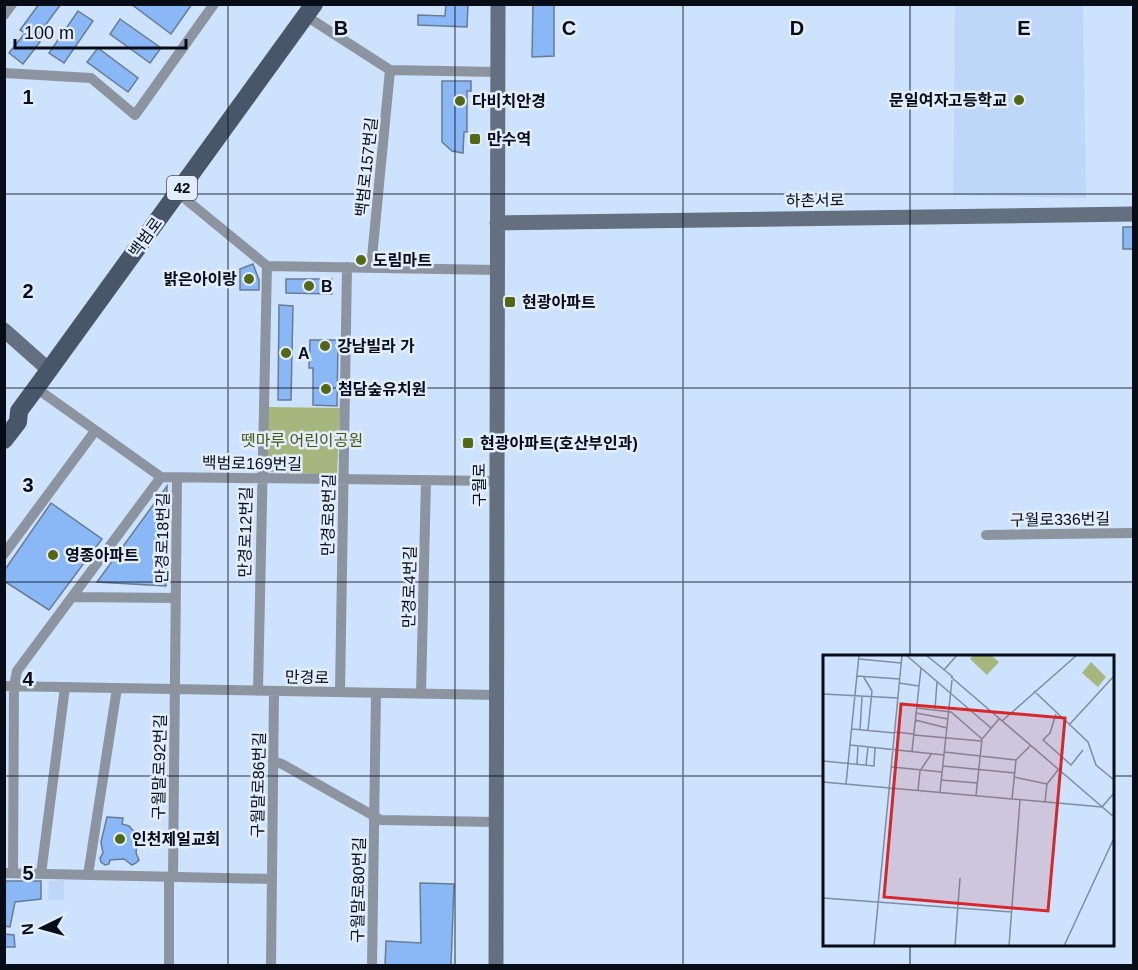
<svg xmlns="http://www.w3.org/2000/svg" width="1138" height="970" viewBox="0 0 1138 970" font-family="Arial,'Noto Sans KR',sans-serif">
  <rect width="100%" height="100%" fill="#cde2fd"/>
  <path fill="#bed6f7" d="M955,5H1083L1086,198L953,195Z
    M64,880V900H48L49,881Z"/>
  <path fill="#a5b77c" d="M267,407L340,408L337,475L265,472Z"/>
  <path fill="#8ab8f7" stroke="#697b94" stroke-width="1.5" d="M39,4H61L35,39L40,42L23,64L9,53L25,33L20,30Z
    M131,4H192L171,34Z
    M446,4H468L467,27L418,25V15L445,16Z
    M533,4H554V56L532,57Z
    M78,11L93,21L64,63L49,53Z
    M120,19L161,48L150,63L110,34Z
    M98,48L138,78L128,92L87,62Z
    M442,81H471V91H467V132H464L463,153L452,151L442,142Z
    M1123,227H1134V249H1123Z
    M253,264L259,280V290H240V269Z
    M286,279H332V294L286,293Z
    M279,305L293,306L291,400H278Z
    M310,340H338L337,406L313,405V368H309Z
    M167,486L166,586L97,582Z
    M51,503L102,539L49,610L4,581V571Z
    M107,817L123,818L122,824L129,826L138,836L136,853L139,860L136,863L132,865L124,859L110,860L109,864L105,865L101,862L100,858L103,853L101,842Z
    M4,881H41V899L15,902L10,927L4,926Z
    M420,883L454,884L451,966H385L386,941L421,943Z
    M4,934L14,935L15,947H4Z"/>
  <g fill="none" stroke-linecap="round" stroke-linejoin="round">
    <path stroke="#8c94a0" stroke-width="10" d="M4,15L12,4
      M306,16L390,70L498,72
      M4,73L91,78L135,115L214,4
      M178,193L267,266L497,270
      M371,268L390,70
      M36,388L161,477L497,481
      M986,535L1134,533
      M4,554L95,431
      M72,597L176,598
      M4,686L497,695
      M258,691L267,266
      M340,692L347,267
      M421,693L426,480
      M273,761L282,764L381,820L496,822
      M4,873L272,879
      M13,873L14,686L17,671L161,477
      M41,874L65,687
      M88,875L117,688
      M173,877L177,478
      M169,966V877
      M271,966L274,691
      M372,966L376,693"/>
    <path stroke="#647080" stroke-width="15" d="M497,223L1134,214
      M4,330L49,370
      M496,966L498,4"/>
    <path stroke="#48566a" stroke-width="18" d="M4,440L18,422L19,411L36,388L314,4"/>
  </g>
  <path fill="none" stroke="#070d16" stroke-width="1.5" stroke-opacity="0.55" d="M228,4V966M455,4V966M683,4V966M910,4V656M4,194H1134M4,388H1134M4,582H1134M4,776H824M1112,776H1134M910,944V966"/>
  <g fill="#546713" stroke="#e2eeff" stroke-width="2">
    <circle cx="1019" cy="100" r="6"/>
    <circle cx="460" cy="101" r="6"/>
    <rect x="469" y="133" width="12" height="12" rx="3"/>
    <circle cx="361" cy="260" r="6"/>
    <circle cx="249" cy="279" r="6"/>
    <circle cx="309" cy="286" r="6"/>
    <rect x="504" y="296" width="12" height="12" rx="3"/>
    <circle cx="325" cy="346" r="6"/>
    <circle cx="286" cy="353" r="6"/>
    <circle cx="326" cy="389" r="6"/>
    <rect x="462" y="437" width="12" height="12" rx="3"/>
    <circle cx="53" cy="555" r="6"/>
    <circle cx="120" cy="839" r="6"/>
  </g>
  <g text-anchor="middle" stroke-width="5" stroke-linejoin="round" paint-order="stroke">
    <rect fill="#e2eeff" stroke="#49505c" stroke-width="1.5" x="167" y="176" width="30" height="24" rx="4.5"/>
    <g font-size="15" font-weight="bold" fill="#070d16">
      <text x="182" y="193">42</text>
    </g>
    <g font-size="16" font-weight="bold" fill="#070d16" stroke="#e2eeff" text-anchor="start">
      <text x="1007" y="106" text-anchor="end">문일여자고등학교</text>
      <text x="472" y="107">다비치안경</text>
      <text x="487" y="145">만수역</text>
      <text x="373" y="266">도림마트</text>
      <text x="237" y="285" text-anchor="end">밝은아이랑</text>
      <text x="321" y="292">B</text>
      <text x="522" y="308">현광아파트</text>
      <text x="337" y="352">강남빌라 가</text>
      <text x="298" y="359">A</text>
      <text x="338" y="395">첨담숲유치원</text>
      <text x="480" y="449">현광아파트(호산부인과)</text>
      <text x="65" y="561">영종아파트</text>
      <text x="132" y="845">인천제일교회</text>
    </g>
    <g font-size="16" fill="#070d16" stroke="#e2eeff">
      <text transform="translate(366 167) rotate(-84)" y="6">백범로157번길</text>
      <text transform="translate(815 200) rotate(-1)" y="6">하촌서로</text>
      <text transform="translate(145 237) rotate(-54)" y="6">백범로</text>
      <text transform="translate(252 463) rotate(1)" y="6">백범로169번길</text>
      <text transform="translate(479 485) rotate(-90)" y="6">구월로</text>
      <text transform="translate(328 515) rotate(-89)" y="6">만경로8번길</text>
      <text transform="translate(1060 519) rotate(-1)" y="6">구월로336번길</text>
      <text transform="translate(245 532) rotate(-89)" y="6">만경로12번길</text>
      <text transform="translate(162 538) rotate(-89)" y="6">만경로18번길</text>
      <text transform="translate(409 587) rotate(-89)" y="6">만경로4번길</text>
      <text transform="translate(307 677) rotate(1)" y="6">만경로</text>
      <text transform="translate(159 767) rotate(-89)" y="6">구월말로92번길</text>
      <text transform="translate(258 785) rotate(-89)" y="6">구월말로86번길</text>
      <text transform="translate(358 890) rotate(-89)" y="6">구월말로80번길</text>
    </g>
    <g font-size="16" fill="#475810" stroke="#e2eeff">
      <text x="302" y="446">뗏마루 어린이공원</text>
    </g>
  </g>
  <g transform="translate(823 655)">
    <rect width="291" height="291" fill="#cde2fd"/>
    <path d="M150,0H168L176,7L164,20L147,4ZM268,7L283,22L275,32L259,18Z" fill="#a5b77c"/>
    <path fill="none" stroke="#7e8da1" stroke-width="1.5" d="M83,0L168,73M103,0L130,22M36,4L78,8M121,15L134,0M34,21L77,24M40,21L49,36L45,75M128,22L291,162M76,28L96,31M211,36L265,87L273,110L291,125M0,39L75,43M94,53L128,57L159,84M112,54L114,27M93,58L125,64M233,59L227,78L220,85L248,110L260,95M92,65L124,73M179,66L254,0M246,70L291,21M29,74L72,78M37,75L39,42M72,77L91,79M91,80L158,86M27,90L121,100M89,96L98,13M121,97L193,105M0,106L51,111L52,93M34,109L35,91M43,110L45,92M120,111L192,118M69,112L119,117M191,122L224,129M118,125L154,128M0,127L279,152M23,129L36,0M95,135L97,116L109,98M117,137L129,25M153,141L159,84L176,64M189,144L193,105L207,91M222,147L224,129L235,115M279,152L291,138M0,243L189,257M51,291L79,0M132,291L137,223M186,291L197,145M241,291L291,183"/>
    <path fill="#d62828" fill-opacity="0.15" stroke="#d62828" stroke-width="3" d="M78,49L242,63L225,256L61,242Z"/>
    <rect width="291" height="291" fill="none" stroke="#070d16" stroke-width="3"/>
  </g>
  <g font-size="20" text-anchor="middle" font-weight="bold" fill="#070d16" stroke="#e2eeff" stroke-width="5" stroke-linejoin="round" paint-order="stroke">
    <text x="341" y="35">B</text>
    <text x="569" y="35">C</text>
    <text x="797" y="35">D</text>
    <text x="1024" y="35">E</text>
    <text x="28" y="104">1</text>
    <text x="28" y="298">2</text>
    <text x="28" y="492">3</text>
    <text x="28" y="686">4</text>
    <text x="28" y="880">5</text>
  </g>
  <rect width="1138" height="970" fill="none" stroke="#070d16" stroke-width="12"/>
  <g transform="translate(42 928) rotate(265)" stroke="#e2eeff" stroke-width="4.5" paint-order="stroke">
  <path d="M0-4.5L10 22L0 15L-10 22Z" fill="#070d16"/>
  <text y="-9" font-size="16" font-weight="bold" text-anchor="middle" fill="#070d16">N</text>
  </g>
  <path d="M15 39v9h171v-9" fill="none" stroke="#070d16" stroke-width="3"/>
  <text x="24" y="39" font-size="18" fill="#070d16" stroke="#e2eeff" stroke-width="4.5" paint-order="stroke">100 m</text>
</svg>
